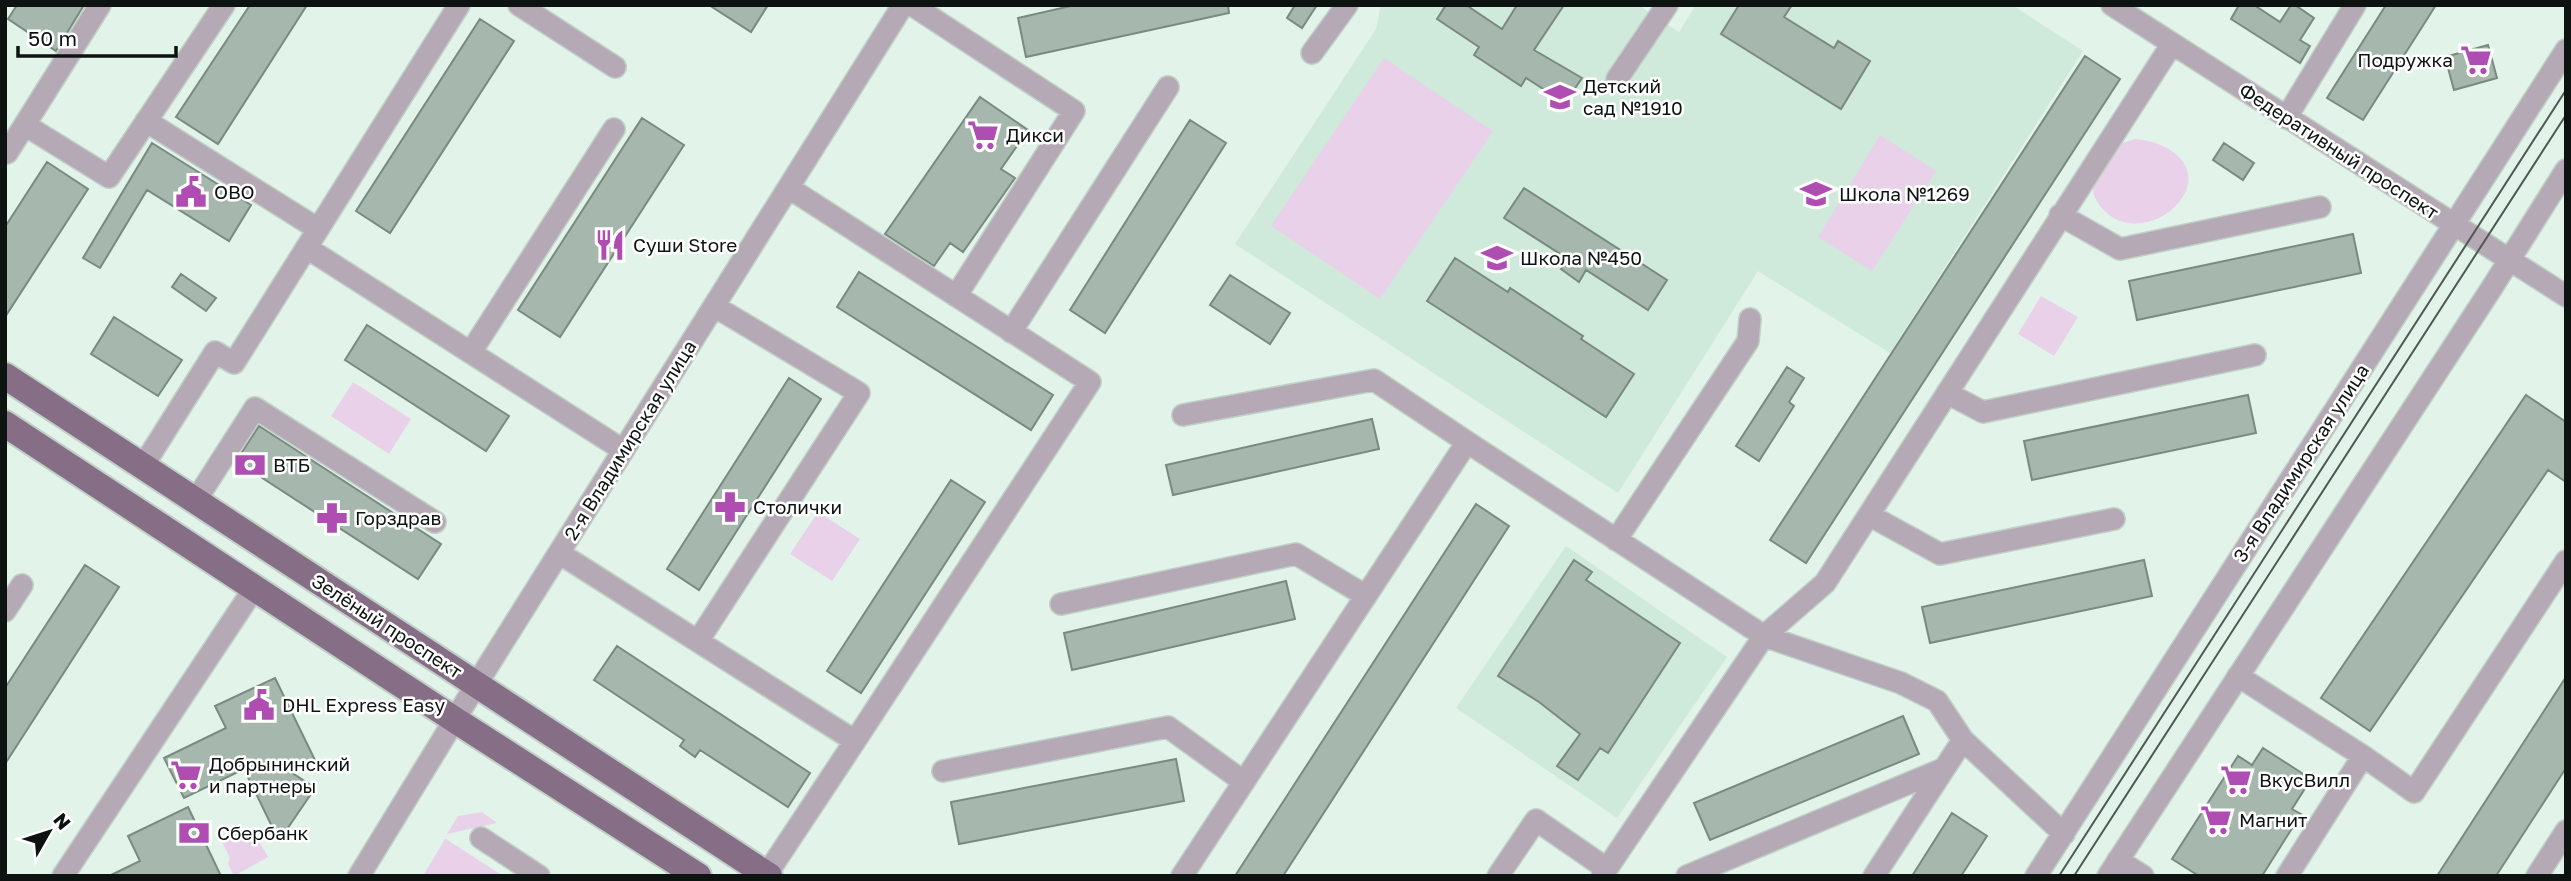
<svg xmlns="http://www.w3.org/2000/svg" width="2571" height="881" viewBox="0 0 2571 881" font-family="'Golos Text',sans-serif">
  <rect width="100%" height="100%" fill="#e2f4ea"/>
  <path fill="#cfe9db" d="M1381,5H1638L1679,32L1696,5H2012L2083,51L1890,353L1758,271L1618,493L1235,244L1376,29Z
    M1566,546L1727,657L1617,818L1456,708Z"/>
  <path fill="#e9d1e9" d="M1384,58L1493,131L1380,299L1271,226Z
    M1880,135L1936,171L1872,271L1818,237Z
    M2135,139C2168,141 2206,166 2180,201C2161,226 2121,233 2101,207C2082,184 2099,167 2113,146Z
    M2041,296L2078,317L2054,356L2018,334Z
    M353,382L411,419L389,454L331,416Z
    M818,512L860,539L832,581L790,554Z
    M482,812L497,823L447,834L458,816Z
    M239,829L257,838L268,857L234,876L228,864L230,858L220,838Z
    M445,839H446L503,876H423Z"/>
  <path fill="#a6b8ae" stroke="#798a81" stroke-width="2" d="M17,5H84L56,51L8,19Z
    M250,5H307L218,144L176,117Z
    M709,5H768L751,32Z
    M1075,5H1228L1229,13L1026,57L1018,18Z
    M1295,5H1317L1302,28L1287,18Z
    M1446,5H1466L1502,29L1517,5H1564L1534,50L1582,78L1565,103L1526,78L1521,86L1474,55L1479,47L1437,19Z
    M1739,5H1792L1784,17L1834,48L1838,41L1870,61L1841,109L1721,34Z
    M2239,5H2254L2280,22L2291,5H2295L2314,18L2300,40L2310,46L2300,63L2231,19Z
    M2386,5H2436L2363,120L2327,98Z
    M480,19L514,41L390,233L356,211Z
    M2488,45L2497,78L2454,90L2445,57Z
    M2085,56L2120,79L1806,563L1770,540Z
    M980,97L1028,130L1001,169L1015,178L963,252L950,243L934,266L885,234Z
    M642,118L684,145L560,337L518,310Z
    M1190,120L1226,143L1105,333L1070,310Z
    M152,143L251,205L229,241L147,190L100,268L83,258Z
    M2224,143L2254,163L2243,180L2213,160Z
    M47,162L88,189L5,317V227Z
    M1524,188L1667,280L1648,310L1586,270L1579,282L1561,269L1568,259L1504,218Z
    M2353,234L2361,273L2137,320L2129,281Z
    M1455,258L1508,292L1510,288L1583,336L1581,339L1634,374L1606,417L1427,301Z
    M859,272L1053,395L1031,430L837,307Z
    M181,274L216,298L206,311L172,287Z
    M1230,275L1290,313L1270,344L1210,305Z
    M114,317L182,360L158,396L91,354Z
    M367,325L509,416L486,451L345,360Z
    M1787,367L1804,378L1789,402L1794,406L1759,461L1736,446Z
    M789,378L821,399L699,590L667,569Z
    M2248,395L2256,433L2032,480L2024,441Z
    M2526,395L2566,422V482L2548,470L2370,731L2321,698Z
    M1372,419L1379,449L1173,495L1166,465Z
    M259,426L441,544L418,579L236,461Z
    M951,480L985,502L861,693L827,671Z
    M1476,504L1509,526L1283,876H1235Z
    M1574,560L1592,572L1586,580L1680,643L1608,753L1600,748L1578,780L1557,766L1580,734L1539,702L1498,676Z
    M2144,560L2152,596L1930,643L1922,607Z
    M85,565L119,587L5,764V688Z
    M1286,581L1295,619L1072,670L1064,633Z
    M617,646L810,773L788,807L700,750L695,757L680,746L684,740L594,680Z
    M2566,677V768L2496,876H2437Z
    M275,678L315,760L291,772L315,788L279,841L244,769L184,798L164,758L226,728L215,706Z
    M1903,716L1919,754L1710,840L1694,803Z
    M2263,748L2311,779L2292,809L2301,814L2262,876H2199L2172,859L2238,756L2252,765Z
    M1176,759L1184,801L959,844L951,802Z
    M188,807L221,876H109L140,861L128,836Z
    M1952,813L1987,836L1961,876H1912Z"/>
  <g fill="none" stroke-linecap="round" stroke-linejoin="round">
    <defs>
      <path id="minor" d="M519,5L615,67
        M912,5L1074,111L956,296
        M2112,5L2566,296
        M1312,53L1347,5
        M1617,79L1667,5
        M2286,118L2355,5
        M146,121L318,229
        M25,125L109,177L224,5
        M5,152L7,153L100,5
        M789,188L1090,382L855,741
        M2060,215L2120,249L2320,207
        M307,248L623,450
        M1011,332L1168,87
        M471,352L614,129
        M1947,393L1983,412L2255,355
        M1183,415L1374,380L1467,442
        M143,466L215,352L234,363L459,5
        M196,500L255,408L435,522
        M1869,515L1940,554L2114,519
        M1616,540L1748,341L1750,319
        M559,553L855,741L767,874
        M1061,604L1296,554L1366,596
        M5,611L22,585
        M698,641L859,393L714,306
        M2238,676L2363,756L2287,876
        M2363,756L2414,792L2566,561
        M943,771L1168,727L1244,782
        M481,838L539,876
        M2118,860L2143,876
        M63,876L255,587
        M359,876L476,685L903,5
        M1182,876L1467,442L1764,636L1901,683L1937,701L1963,740L2064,834
        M1498,876L1536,820L1607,869
        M1602,876L1764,636L1825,583L2172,44
        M1687,876L1943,769
        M1874,876L1963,740
        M2036,876L2566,50
        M2108,876L2493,286L2566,170
        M2537,876L2566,831"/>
      <path id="major" d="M5,376L769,876
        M5,424L455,720L698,876"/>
    </defs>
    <use href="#minor" stroke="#c0d0c7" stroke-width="24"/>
    <use href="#major" stroke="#c0d0c7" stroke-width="30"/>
    <use href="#minor" stroke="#b6a9b6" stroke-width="21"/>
    <use href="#major" stroke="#866e86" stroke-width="26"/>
    <path stroke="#4f5953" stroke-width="2" d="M2059,876L2566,90
      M2074,876L2566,115"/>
  </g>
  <defs>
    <symbol id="supermarket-bare" viewBox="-9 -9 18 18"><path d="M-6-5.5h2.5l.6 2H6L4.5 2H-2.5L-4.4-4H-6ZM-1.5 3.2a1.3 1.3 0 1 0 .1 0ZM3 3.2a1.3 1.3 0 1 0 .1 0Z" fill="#af4db3" stroke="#fff" stroke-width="2.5" paint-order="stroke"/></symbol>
    <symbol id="school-bare" viewBox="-9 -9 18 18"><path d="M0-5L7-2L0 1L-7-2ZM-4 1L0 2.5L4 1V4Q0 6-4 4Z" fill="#af4db3" stroke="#fff" stroke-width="2.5" paint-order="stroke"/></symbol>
    <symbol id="civic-bare" viewBox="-9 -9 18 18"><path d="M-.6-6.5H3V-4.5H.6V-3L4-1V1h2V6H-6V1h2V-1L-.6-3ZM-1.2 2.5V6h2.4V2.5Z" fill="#af4db3" stroke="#fff" stroke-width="2.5" paint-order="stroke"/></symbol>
    <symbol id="restaurant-bare" viewBox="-9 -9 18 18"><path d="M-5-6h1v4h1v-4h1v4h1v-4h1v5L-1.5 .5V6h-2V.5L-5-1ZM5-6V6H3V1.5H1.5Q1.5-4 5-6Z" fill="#af4db3" stroke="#fff" stroke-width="2.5" paint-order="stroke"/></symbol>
    <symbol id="bank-bare" viewBox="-9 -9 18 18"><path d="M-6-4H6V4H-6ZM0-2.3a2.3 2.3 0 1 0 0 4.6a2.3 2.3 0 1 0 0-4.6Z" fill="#af4db3" stroke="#fff" stroke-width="2.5" paint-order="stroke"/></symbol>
    <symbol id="pharmacy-bare" viewBox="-9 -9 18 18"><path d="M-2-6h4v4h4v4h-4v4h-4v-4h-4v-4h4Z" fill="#af4db3" stroke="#fff" stroke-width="2.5" paint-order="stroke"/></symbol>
  </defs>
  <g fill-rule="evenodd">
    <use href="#supermarket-bare" x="2454" y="38" width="44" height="44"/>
    <use href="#school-bare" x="1538" y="75" width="44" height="44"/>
    <use href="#supermarket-bare" x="961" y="113" width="44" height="44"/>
    <use href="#civic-bare" x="169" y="170" width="44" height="44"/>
    <use href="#school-bare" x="1794" y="172" width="44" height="44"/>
    <use href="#restaurant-bare" x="588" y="223" width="44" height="44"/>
    <use href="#school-bare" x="1475" y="236" width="44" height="44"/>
    <use href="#bank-bare" x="228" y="443" width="44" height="44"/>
    <use href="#pharmacy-bare" x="708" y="485" width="44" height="44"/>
    <use href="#pharmacy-bare" x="310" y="496" width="44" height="44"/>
    <use href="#civic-bare" x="237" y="683" width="44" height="44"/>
    <use href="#supermarket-bare" x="164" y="753" width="44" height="44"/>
    <use href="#supermarket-bare" x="2214" y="758" width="44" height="44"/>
    <use href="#supermarket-bare" x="2194" y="798" width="44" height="44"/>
    <use href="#bank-bare" x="172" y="811" width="44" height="44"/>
  </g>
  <g text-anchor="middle" stroke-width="5" stroke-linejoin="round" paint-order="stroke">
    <g font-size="19" fill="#0d1310" stroke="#fff" text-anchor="start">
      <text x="2453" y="67" text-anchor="end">Подружка</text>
      <text x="1583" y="93">Детский<tspan x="1583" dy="22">сад №1910</tspan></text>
      <text x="1006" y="142">Дикси</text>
      <text x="214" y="199">ОВО</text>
      <text x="1839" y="201">Школа №1269</text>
      <text x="633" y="252">Суши Store</text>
      <text x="1520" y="265">Школа №450</text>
      <text x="273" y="472">ВТБ</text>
      <text x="753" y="514">Столички</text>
      <text x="355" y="525">Горздрав</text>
      <text x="282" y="712">DHL Express Easy</text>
      <text x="209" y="771">Добрынинский<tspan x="209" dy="22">и партнеры</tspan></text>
      <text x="2259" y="787">ВкусВилл</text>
      <text x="2239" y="827">Магнит</text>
      <text x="217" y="840">Сбербанк</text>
    </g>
    <g font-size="19" fill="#0d1310" stroke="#fff">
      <text transform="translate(2339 151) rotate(33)" y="7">Федеративный проспект</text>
      <text transform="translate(630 440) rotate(-58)" y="7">2-я Владимирская улица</text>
      <text transform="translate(2301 463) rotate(-57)" y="7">3-я Владимирская улица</text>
      <text transform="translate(387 626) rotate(33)" y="7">Зелёный проспект</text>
    </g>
  </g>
  <rect width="2571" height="881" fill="none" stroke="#0d1310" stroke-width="14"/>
  <g transform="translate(49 832) rotate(51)" stroke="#ffffff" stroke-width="5" paint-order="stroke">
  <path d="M0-5L12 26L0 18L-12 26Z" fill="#0d1310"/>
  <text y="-10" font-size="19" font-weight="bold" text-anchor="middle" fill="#0d1310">N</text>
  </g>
  <path d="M18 46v10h158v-10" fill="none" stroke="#0d1310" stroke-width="3.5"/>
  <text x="28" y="46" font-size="21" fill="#0d1310" stroke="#ffffff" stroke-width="5" paint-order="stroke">50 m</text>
</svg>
